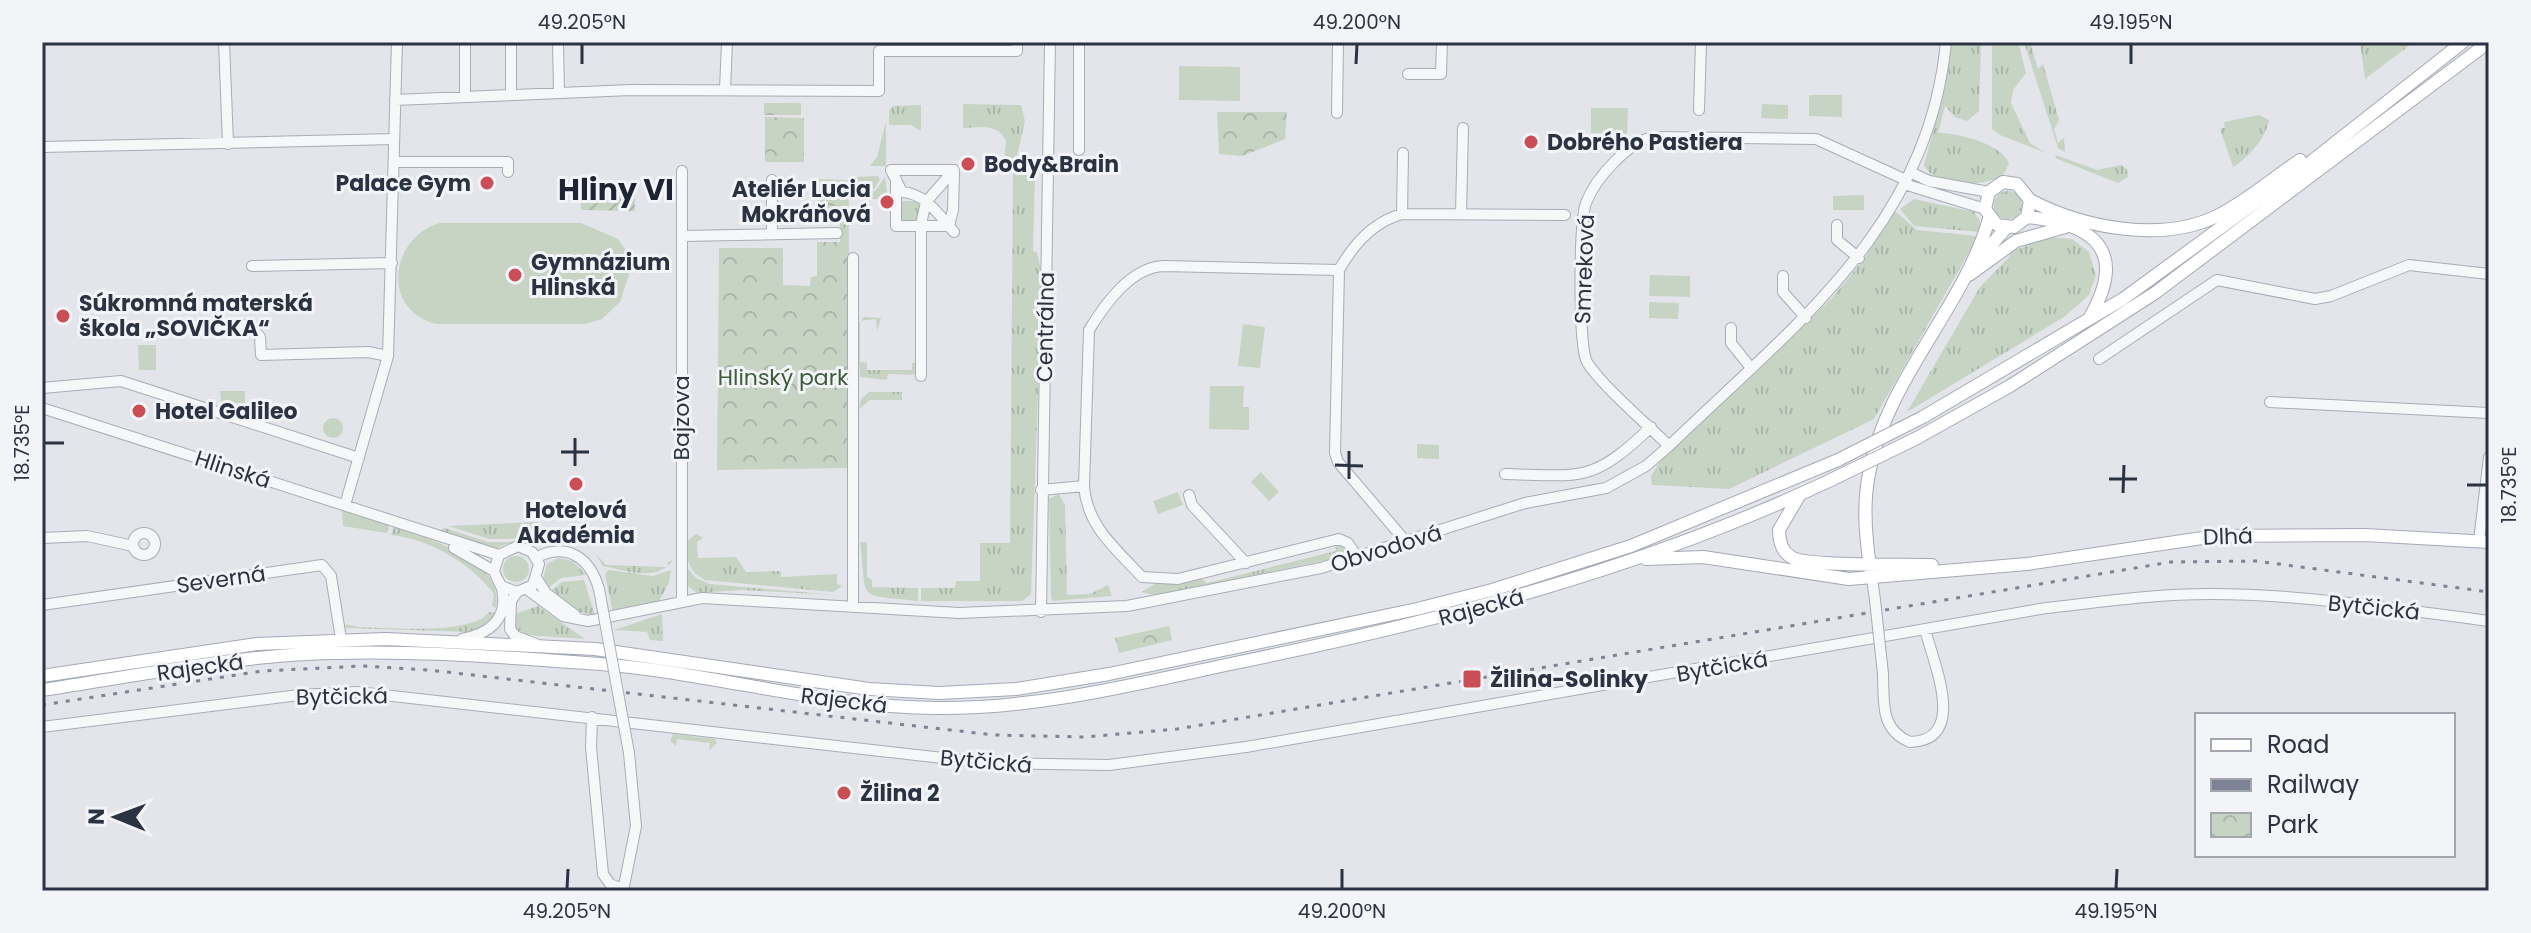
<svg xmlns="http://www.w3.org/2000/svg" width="2531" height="933" viewBox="0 0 2531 933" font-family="Poppins,sans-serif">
  <defs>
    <pattern id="grass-tufts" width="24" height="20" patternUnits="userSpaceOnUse" patternTransform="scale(2)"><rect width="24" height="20" fill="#c7d4c4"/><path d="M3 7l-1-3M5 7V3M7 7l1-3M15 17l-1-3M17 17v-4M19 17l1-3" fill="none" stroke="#abb6aa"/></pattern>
    <pattern id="park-crowns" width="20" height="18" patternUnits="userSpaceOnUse" patternTransform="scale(2)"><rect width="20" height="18" fill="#c7d4c4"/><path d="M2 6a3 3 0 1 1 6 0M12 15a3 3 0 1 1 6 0" fill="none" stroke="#abb6aa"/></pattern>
    <pattern id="garden-furrows" width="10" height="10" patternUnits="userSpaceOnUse" patternTransform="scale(2)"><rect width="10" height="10" fill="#c7d4c4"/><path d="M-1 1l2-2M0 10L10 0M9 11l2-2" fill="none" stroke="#abb6aa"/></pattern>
  </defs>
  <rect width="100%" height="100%" fill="#e3e5eb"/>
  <path fill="url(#grass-tufts)" d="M1951,42H1981L1979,111L1967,121L1955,117L1945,106L1938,133C1958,133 2000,143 2009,163L2003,176C1983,186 1936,190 1924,165L1942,99Z
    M1992,42H2018L2026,73L2013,90L2011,103L2030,143L2046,153L2000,135L1992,129Z
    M2024,42H2030L2038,69L2043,64L2059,120L2054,129L2058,143L2064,138L2065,152L2058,148Z
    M2360,42H2414L2365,79Z
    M963,104L1021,105L1025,121L1016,160H1004L1006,141C998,123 980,128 963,128Z
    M921,105V131L911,125H889V111L893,106Z
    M2259,115L2269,120C2266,138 2248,158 2233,167L2220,129L2225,127L2224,122Z
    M886,122V166H870L877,157Z
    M2056,155L2097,170L2121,165L2127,169L2128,177L2118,183L2055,158Z
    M1013,172H1035L1033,251L1037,252L1042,275L1031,594L1022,601H921V588H955L956,581H980V543H1010Z
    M878,176L880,180L874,189L853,193L852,177Z
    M885,177L888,199H852L875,191Z
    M1994 205a14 14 0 1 1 28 0a14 14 0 1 1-28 0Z
    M1914,199L1974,212L1980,221L1979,232L1914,226L1900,209Z
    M902,201H921L919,222H902Z
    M1895,211L1917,230L1976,236V240L1874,419L1729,489L1652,485L1651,476L1660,461L1832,298L1864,259Z
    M2050,237L2072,239L2089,252L2096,275L2089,295L2064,317L1907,412L1980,287L2010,256L2008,253Z
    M864,317L881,318L877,331L876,319L860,321V362L867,363V370H912V363H920V375L888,374L887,380L860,377L857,325Z
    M869,392H902V400H870L859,409L861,399Z
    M1059,494L1065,505L1067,595L1090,594L1108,585L1112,596L1053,601L1051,598L1049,499Z
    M342,510L389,525L387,533L343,526Z
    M537,522L545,538L489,539L448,526Z
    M394,527C429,539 505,559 496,608L492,606L494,594C471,563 429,539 391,535Z
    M445,528L488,542H556C534,547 515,536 496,549L445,533L441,530Z
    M696,534L703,538L697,542L698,558L736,557L746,572L781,571V577L837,574V584L842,586L833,592L705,580C688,572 686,558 687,541Z
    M860,542H867V577L872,580V587L918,588V601C853,594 868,602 860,542Z
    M1335,544L1345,546L1350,555L1156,596L1142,592L1156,583L1199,577L1207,583L1336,551Z
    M595,553L606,565L667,567L668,562L673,560C659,582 626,571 603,566Z
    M503 569a13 13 0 1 1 26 0a13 13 0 1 1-26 0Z
    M558,558L573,561L586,575L561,578L547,589L543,579L547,564Z
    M685,566L696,578L710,584L835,595L741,590L697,593L687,585Z
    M608,570L653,576L671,570L669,583L659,601L613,613L605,575Z
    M584,580L595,615L574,611L549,592L562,582Z
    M538,606L585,639L526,635L516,630L512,615Z
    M489,612L496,613L488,625L470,632L346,628L344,625C350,624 353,627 361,627C389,628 473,635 489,612Z
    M662,614L663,641L650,640L647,632L614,630Z
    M673,734L715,739L717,743L709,750L710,743L677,739L676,746L670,741Z"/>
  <path fill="url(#park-crowns)" d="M764,103H801V115H764Z
    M1217,112H1287L1285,139L1242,156L1219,154Z
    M765,117L804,118V162H765Z
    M817,179L849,180L848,468L717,470L719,248H783V285L810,286L811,277L817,276V242H840V222H817Z
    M1169,626L1172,640L1119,653L1115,638Z"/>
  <path fill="url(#garden-furrows)" d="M581,196H635V211L581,210Z"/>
  <path fill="#c7d4c4" d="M1179,66L1240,67V101L1179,100Z
    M1809,95H1842V117L1809,116Z
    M1762,104L1788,105V119L1761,118Z
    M1591,108H1628L1627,134L1591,133Z
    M1864,195V210H1833V196Z
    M439,223H581L618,239L625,249L630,271L620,302L602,319L586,324H437C381,311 389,239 439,223Z
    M1650,275L1690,276V297L1649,296Z
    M1649,302L1679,303L1678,319L1649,318Z
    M1243,324L1265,327L1260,368L1238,366Z
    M138,345H156V370H139Z
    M1210,386H1244L1243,407H1249V430L1209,429Z
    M220,391H245V403H221Z
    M323 428a10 10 0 1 1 20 0a10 10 0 1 1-20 0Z
    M1417,444L1439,445V459L1417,458Z
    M1261,472L1279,492L1269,501L1251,482Z
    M1178,492L1183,505L1158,514L1153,501Z"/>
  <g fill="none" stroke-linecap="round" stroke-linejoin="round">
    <defs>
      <path id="minor" d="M224,42L228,144
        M465,42V97
        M511,42V95
        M558,42L559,93
        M1079,42V150
        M1408,74H1441L1442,42
        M725,90L727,42
        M395,100L631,90L879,91V51H1017V42
        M1699,110L1701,42
        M1337,113L1338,42
        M42,147L394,139
        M394,162H508V172
        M891,170L902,192C925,193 940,216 954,232
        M891,170H954
        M1910,172L1929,181L1989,192
        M896,179V226H949L953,210L954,173
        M1904,184L1985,209
        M1402,214L1403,153
        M1461,214L1463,128
        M1837,225V240L1859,258
        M772,234V180
        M682,236L837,233
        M252,266L392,263
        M1339,270L1164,266C1131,267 1105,304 1089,330L1084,486C1087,526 1115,548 1142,577L1178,579L1339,539L1348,543L1358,558
        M1783,276V292L1806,318
        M166,327L249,325L260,337L261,355L368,352L388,356
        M1731,328V343L1751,368
        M2099,359L2217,280L2315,299L2331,296L2409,265L2489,274
        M921,376V224L926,202L954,170
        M42,388L121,381L359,458
        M2270,402L2489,413
        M42,408L499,555
        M1669,446C1649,426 1600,384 1587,362C1578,345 1579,222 1586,203C1595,179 1629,140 1655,137L1816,139L1906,180
        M1505,474C1583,476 1592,483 1651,427
        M1041,490L1084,486
        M1189,495L1192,505L1246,563
        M345,505L388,356L397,42
        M133 544a11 11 0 1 1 22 0a11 11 0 1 1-22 0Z
        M42,538L87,536L133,546
        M2479,541L2489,457
        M1407,543L1338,462L1335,453L1339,270C1353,245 1373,222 1402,214L1565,215
        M454,548L494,571
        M537,557C568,542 590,558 599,589
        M1872,578L1875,600
        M537,579L546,593L575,615
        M528,590L563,616L588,621L702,598L959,613L1127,606L1321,568L1525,503L1606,488L1646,466L1669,446C1793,326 1928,228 1946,42
        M517,592L511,601L510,629L515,636L536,644
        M682,601V171
        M42,605L322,565L331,576L341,639
        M853,605V258
        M1041,612L1050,42
        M462,639C488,634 509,620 502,589C500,583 496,577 494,571L499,555L518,546L532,552L539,564L533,585L517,592L501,586
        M1883,674C1884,702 1880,730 1910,742C1969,740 1933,663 1925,629
        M592,717L591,747L603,874L610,884L623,889
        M42,727L299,695L357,692L987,763L1109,765L1246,747L2046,608C2100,602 2155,594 2210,594C2303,594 2397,609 2489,621
        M623,891L636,826L629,753"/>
      <path id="major" d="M2030,200C2083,228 2162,243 2217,216C2247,201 2273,178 2300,160
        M2027,217L2030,200L2017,184L2003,182L1989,192L1985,209L1997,225L2014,227L2027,217C2095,224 2128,251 2090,317
        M1980,258L2006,228
        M1969,275L2016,241L2065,227
        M1923,417L2123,299L2312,161L2463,42
        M1917,438L2010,386L2155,293L2489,42
        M1799,496L1779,530C1779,541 1781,551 1791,557C1806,567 1906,564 1932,565
        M1646,559L1703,557L1849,579L2027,564L2216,536L2365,535L2489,542
        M1872,578C1866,544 1862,508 1869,474C1885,381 1963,309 1989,219
        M42,676L257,644L385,639L595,649L869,689L939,693L1016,689L1109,674L1417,609L1492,590L1631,546L1838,460
        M42,690C129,677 218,659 306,654C403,649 503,657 600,664C713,673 822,707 936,708C1038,709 1137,684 1235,663C1444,620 1637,571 1831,480"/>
    </defs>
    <use href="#minor" stroke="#a8acb5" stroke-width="12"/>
    <use href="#major" stroke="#a3a9b6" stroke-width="14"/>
    <use href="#minor" stroke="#f6f7f9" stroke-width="10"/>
    <use href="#major" stroke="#fff" stroke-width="12"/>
    <path stroke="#7d8394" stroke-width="3" stroke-dasharray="4 8" stroke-linecap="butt" d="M42,705L262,671L362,666L429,670L994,735L1085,737L1177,729L2171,562L2256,561L2489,592"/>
    <defs>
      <path id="minor-bridge" d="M599,589L629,753
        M1875,600L1883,674"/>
      <path id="major-bridge" d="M1838,460L1923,417
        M1831,480L1917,438"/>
    </defs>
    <use href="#minor-bridge" stroke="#a8acb5" stroke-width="12" stroke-linecap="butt"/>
    <use href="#major-bridge" stroke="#a3a9b6" stroke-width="14" stroke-linecap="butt"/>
    <use href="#minor-bridge" stroke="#f6f7f9" stroke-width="10"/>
    <use href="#major-bridge" stroke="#fff" stroke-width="12"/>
  </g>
  <path fill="none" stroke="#2b3242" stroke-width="3" d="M582,64V44M1356,64L1357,44M2131,64V44M44,443H64M561,452H589M1335,465L1363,466M575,466V438M1349,479V451M2109,479H2137M2467,485H2487M2123,493L2124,465M567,889L568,869M1342,889V869M2116,889L2117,869"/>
  <g fill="#c94e55" stroke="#f3f4f8" stroke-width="3">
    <circle cx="1531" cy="142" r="8"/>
    <circle cx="968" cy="164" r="8"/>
    <circle cx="487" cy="183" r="8"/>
    <circle cx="887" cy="202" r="8"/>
    <circle cx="515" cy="275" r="8"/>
    <circle cx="63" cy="316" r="8"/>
    <circle cx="139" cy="411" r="8"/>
    <circle cx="576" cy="484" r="8"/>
    <rect x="1462" y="669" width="20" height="20" rx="4"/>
    <circle cx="844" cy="793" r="8"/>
  </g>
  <g text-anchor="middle" stroke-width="6" stroke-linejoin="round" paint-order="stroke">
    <g font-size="22" font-weight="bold" fill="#2b3242" stroke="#f3f4f8" text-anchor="start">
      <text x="1547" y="150">Dobrého Pastiera</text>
      <text x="984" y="172">Body&amp;Brain</text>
      <text x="471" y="191" text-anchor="end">Palace Gym</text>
      <text x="871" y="197" text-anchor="end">Ateliér Lucia<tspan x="871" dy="25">Mokráňová</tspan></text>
      <text x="531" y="270">Gymnázium<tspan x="531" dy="25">Hlinská</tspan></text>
      <text x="79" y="311">Súkromná materská<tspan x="79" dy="25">škola „SOVIČKA“</tspan></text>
      <text x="155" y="419">Hotel Galileo</text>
      <text x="576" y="518" text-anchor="middle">Hotelová<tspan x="576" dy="25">Akadémia</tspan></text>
      <text x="1490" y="687">Žilina-Solinky</text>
      <text x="860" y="801">Žilina 2</text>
    </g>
    <g font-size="22" fill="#2b3242" stroke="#f3f4f8">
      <text transform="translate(1584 269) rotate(-88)" y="8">Smreková</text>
      <text transform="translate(1045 327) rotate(-89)" y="8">Centrálna</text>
      <text transform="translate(681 418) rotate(-90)" y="8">Bajzova</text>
      <text transform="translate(233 469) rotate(18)" y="8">Hlinská</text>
      <text transform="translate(2228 536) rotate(-2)" y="8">Dlhá</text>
      <text transform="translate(1386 548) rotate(-17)" y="8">Obvodová</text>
      <text transform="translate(221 579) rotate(-8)" y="8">Severná</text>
      <text transform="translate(1481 607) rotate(-15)" y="8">Rajecká</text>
      <text transform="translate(2374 607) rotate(6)" y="8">Bytčická</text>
      <text transform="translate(1722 666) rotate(-10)" y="8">Bytčická</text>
      <text transform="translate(200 667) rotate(-8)" y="8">Rajecká</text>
      <text transform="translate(342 696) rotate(-1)" y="8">Bytčická</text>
      <text transform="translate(844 700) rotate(7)" y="8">Rajecká</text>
      <text transform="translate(986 761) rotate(5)" y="8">Bytčická</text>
    </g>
    <g font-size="22" fill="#3d5d39" stroke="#f3f4f8">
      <text x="783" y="385">Hlinský park</text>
    </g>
    <g font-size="30" font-weight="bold" fill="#1d2333" stroke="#f3f4f8">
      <text x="616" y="200">Hliny VI</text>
    </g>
  </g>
  <rect width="2531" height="933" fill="none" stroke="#f3f4f8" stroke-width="88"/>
  <rect x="2195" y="713" width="260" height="144" fill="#f3f4f8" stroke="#a3a6af" stroke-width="2"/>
  <rect x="2211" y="739" width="40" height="12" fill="#ffffff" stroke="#a3a6af" stroke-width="2"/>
  <text x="2267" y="753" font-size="24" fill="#2b3242">Road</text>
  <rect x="2211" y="779" width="40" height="12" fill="#7d8394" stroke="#a3a6af" stroke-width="2"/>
  <text x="2267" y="793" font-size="24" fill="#2b3242">Railway</text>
  <rect x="2211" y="813" width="40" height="24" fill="url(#park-crowns)" stroke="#a3a6af" stroke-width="2"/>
  <text x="2267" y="833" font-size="24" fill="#2b3242">Park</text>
  <g transform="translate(116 817) rotate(271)" stroke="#f3f4f8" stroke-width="6" paint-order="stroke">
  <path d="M0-6L14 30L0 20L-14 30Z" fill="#2b3242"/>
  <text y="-12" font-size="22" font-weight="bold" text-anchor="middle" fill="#2b3242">N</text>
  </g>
  <rect x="44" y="44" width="2443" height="845" fill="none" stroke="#2b3242" stroke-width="3"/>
  <g font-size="20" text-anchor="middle" fill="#2b3242">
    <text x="582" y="29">49.205°N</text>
    <text x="1357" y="29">49.200°N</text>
    <text x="2131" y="29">49.195°N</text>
    <text transform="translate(22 443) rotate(-90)" y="7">18.735°E</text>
    <text transform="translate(2509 485) rotate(-90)" y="7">18.735°E</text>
    <text x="567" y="918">49.205°N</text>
    <text x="1342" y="918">49.200°N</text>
    <text x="2116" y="918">49.195°N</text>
  </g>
</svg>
